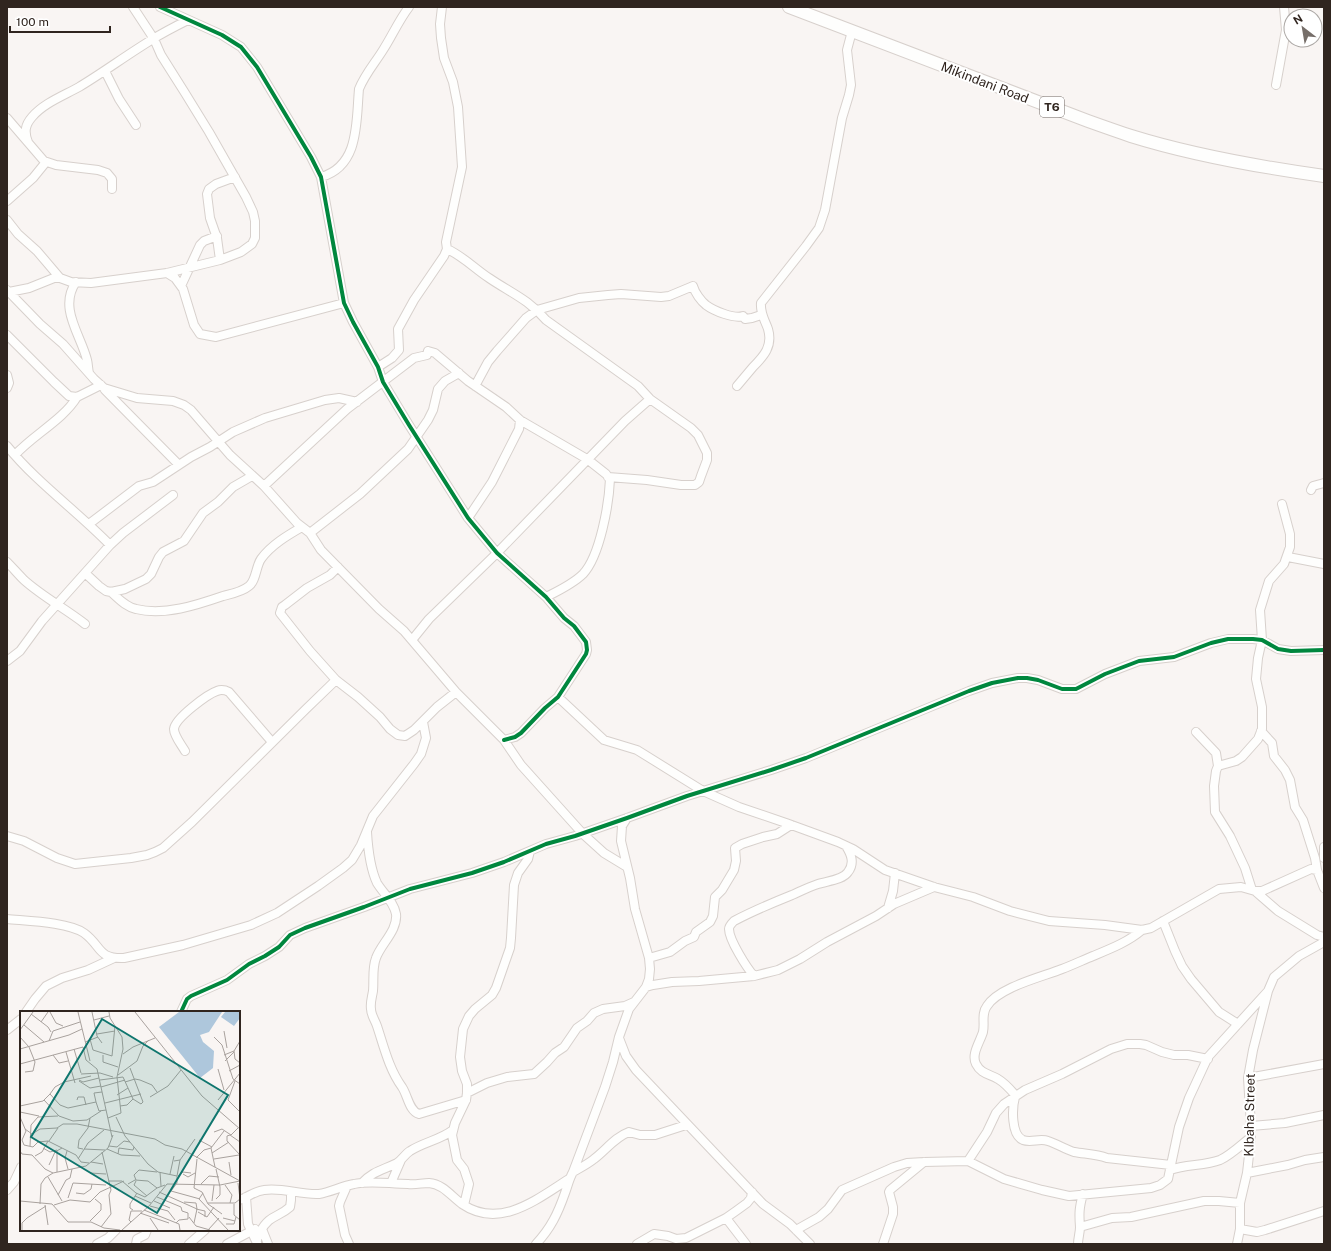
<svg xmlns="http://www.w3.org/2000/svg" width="1331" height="1251" viewBox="0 0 1331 1251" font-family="'Public Sans',sans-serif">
  <rect width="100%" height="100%" fill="#f9f5f3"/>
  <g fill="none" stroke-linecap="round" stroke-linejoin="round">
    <defs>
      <path id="minor" d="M160,7L222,35L241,47L257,67L311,157L321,177L344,303L353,322L378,367L383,382L409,425L468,518L497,553L546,597L564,618L574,626L586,642L587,650L586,654L558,697L545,708L521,733L515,737L504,740
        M105,71L119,99L136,125
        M1276,85L1286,30L1284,7
        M7,118L44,161L56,165L98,170L107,173L112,179V189
        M28,142C24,132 25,125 32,117C44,103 63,96 79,87C104,72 128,54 153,39C164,32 176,26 188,20
        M321,177C360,166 356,121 359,89C365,74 375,63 383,50C392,36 399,20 409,7
        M7,201L33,178L46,162
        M7,220L18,234L37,251L60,278L71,282L91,283L167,273L220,260L241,252L252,244L255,238V221L253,212L246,197L209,132L185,93L161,55L154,39L133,7
        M447,249C463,256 475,269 489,278C511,293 528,299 546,320L638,386L650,399L691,428L698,435L707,453V460L701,476L699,482L695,485H681L647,480L608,477
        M220,260L217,238L210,218L207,194L209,189L216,184L235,177
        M167,273L175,278L183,289L194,325L200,334L216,337L344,303
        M76,282C58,308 81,335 87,360C88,364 88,369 89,373
        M181,286L200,245L204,241L217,236
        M7,290L40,324L63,344L94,379L104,388L137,398L173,401L184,405L191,410L230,455L264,486L297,523L310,533L321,550L379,609L404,631L456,692L504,740L521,765L583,834L604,853L627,867
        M9,292L29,288L54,278H60
        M7,335L54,382L69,396L77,397L101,385
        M378,367L392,358L399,350L398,329L414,300L444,256L447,249L446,242L462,167L458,107L453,82L444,58L441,38L440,24L442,7
        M7,375L9,383L7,388
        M475,386L488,362L497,351L526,318L537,310L579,298L608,295L621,294L661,297L669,296L693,286C695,293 701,301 706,305C714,311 734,319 743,316L745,319L752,318L761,315
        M737,386C742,380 748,373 753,367C764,356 773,346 768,329C765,320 760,314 761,303L806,246L819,228L825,210L842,118L849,95L851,85L847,50L852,31
        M105,390L179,465
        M7,446C37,483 77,511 110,545
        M15,455C33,435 63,420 77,397
        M264,486L347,409L414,358L427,355L428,351L435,353L468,381L506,407L520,420L587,459L606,474L610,479C609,504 600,556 583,574C573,584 558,591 546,597
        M1311,490L1313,486L1324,483
        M468,518L492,482L519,429L520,420
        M89,524L139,486L153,482L191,457L210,447L233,432L265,418L325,400L339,398L357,402
        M310,533L360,494L408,449L428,420L433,410L438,389L445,381L459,373
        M1288,557L1324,564
        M7,562C13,568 18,574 24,580C43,597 66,609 85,624
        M338,567L330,575L307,588L285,605L282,607L280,613L310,651L336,680L358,697L380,717L390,729L398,735L405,736L414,730L437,707L456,692
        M85,573L99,586L106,591L111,592L125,589L146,579L151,574L159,557L163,552L184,541L203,513L218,502L233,487L252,476
        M111,592C119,599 126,607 136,609C164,616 197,605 223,596C231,594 242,592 249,586C256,581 256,566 261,559C271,545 288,535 302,527
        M412,640L429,619L497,553L625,421L650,399
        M7,661L20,651L42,621L110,545L123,533L173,495
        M558,697L604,740L637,750L703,791L739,807L786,823L838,842L853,849L885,870L934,887L973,897L1010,911L1049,921L1105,925L1142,930L1151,928L1219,889L1241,887L1255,891H1262L1311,869L1317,870L1324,888
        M1261,731L1272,743L1274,756L1285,770L1290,780L1295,807L1303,820L1315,858L1317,870
        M1196,732L1216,753L1218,766L1216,771L1214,786L1215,812L1230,836L1245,868L1252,890
        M185,751C181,744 174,736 174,729C175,718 208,694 217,691C222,689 225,690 229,692L272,742
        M1218,766L1236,761L1242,757L1258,739L1262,729V707L1256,679L1258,658L1262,640L1260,610L1269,581L1284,564L1290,547V534L1282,504
        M367,832C368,849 370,868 377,883C383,893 394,902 396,914C398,930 381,944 376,958C372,968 374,980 373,991C372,997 370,1003 371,1009C371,1015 375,1020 377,1026C384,1047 389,1069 402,1087C408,1096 409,1111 419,1114L466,1100
        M7,836L24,841L57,858L75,864L131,858L147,855L155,852L163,848L192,822L306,709L336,680
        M1324,847V858
        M1255,891L1278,911L1317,935L1324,937
        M888,908L893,891L895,873
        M7,919C27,921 68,922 84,933C102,946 97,959 124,958L183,945L251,925L277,913L318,886L343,868L352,860L361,845L373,816L414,764L421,754L426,738L423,722
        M1163,921L1175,951L1182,966L1191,979L1219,1012L1238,1024
        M649,958L670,952L685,941L694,937L696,932L710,922L713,916L715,897L722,890L734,870L736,861L735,848L742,844L763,837L777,834L791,825
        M754,976C747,968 729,940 729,929C729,926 732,923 734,921C753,911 772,903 792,895C801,891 809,887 818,884C827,881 843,880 848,872C855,863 851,854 846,846
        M646,987L653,985L672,982L699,981L754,976L778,970L800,959L827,942L876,916L894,904L934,887
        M26,1012L35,999L46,986L62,978L88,970L114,958
        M181,1012L187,999L191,996L227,980L249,964L265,956L279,947L290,935L305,928L364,907L410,889L472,873L504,862L546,844L575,836L627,818L687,796L771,770L806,758L969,691L992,683L1018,678H1027L1038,680L1062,689H1076L1105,674L1139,661L1174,657L1211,643L1228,639H1253L1262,640L1278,649L1291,651L1324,650
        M7,1030L21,1019
        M619,1038L626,1056L636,1070L763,1204L790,1224L810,1244
        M1248,1078L1324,1064
        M467,1093L487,1083L507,1077L534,1074L547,1062L555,1053L564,1047L577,1028L587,1021L594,1013L603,1009L625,1006L634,1002
        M1016,1096C1011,1090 1005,1083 998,1079C990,1074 981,1074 976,1064C971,1054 980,1042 983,1032C985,1023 981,1014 987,1006C999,987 1042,977 1062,969C1073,965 1083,960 1093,956C1110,949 1128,942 1142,930
        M1015,1097C1012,1108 1011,1135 1023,1140C1031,1143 1040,1138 1048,1141C1057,1144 1065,1149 1074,1152C1085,1154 1096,1154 1107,1158L1171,1165
        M1251,1126L1285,1123L1324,1115
        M968,1161L987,1132L996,1113L1004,1104L1025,1090L1062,1074L1111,1049L1127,1044H1140L1146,1045L1162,1052L1174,1055H1188L1208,1059
        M1170,1170C1186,1164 1204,1166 1220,1160C1231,1155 1241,1145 1251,1137
        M573,1172C580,1168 588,1164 594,1159C606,1150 615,1137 629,1132L640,1135H655L686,1125
        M1247,1173L1288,1165L1305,1160L1324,1157
        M362,1183C373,1171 383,1170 397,1163C402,1160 405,1154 410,1151C424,1142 440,1140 453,1130
        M391,1183L401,1160
        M347,1186L340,1202L339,1206L345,1235L349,1244
        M7,1190L14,1182L21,1167
        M246,1197L248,1224L257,1243
        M239,1200C248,1197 255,1191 264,1190C282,1187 300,1195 319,1194C331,1192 342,1186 354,1184C371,1180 390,1184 408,1184C415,1185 422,1183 429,1183C443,1184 451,1196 462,1204C500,1230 537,1199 569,1179
        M464,1205L469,1184L464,1169L457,1160L452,1135L455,1123L466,1100L467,1093V1084L462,1071L460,1057L463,1029L469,1016L475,1009L492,995L496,988L510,948L511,938L514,885L518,873L528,859L530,851
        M726,1218L746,1244
        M1080,1227L1112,1218L1131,1217L1204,1201H1219L1240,1203
        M262,1229L268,1244
        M1240,1229L1257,1232L1265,1230L1324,1211
        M796,1230L819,1217L828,1209L842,1190L894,1167L907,1163L924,1162L968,1161L1004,1179L1042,1190L1069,1196L1151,1188L1160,1185L1168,1179L1179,1127L1189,1098L1208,1057L1268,991
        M97,1244L108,1238L116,1230
        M136,1244L137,1239L145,1235L147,1230
        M189,1244L205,1230
        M227,1244L255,1229
        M257,1244C256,1239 258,1236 260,1232C270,1214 278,1218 290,1207L291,1200V1192
        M536,1244C551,1228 558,1213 565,1193C568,1185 569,1179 573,1172L605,1087L613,1062L619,1037L629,1009L646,987L649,979L650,969L649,958L635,909L630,878L621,841L622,826L627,818
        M637,1244L654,1234L668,1236L676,1239L686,1238L726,1218L736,1211L747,1203L751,1198L752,1192
        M883,1244L893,1214V1207L889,1192L890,1190L924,1162
        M1078,1244C1078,1238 1080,1233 1080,1227C1079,1214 1079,1208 1083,1194
        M1237,1244L1240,1229V1203L1247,1173L1251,1137V1126L1248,1078L1253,1050L1268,991L1274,977L1299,956L1324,942"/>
      <path id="highway" d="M789,7L1088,121C1102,126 1116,131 1131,136C1192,155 1260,167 1324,176"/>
    </defs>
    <use href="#minor" stroke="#d7d0cc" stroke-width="10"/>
    <use href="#highway" stroke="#d7d0cc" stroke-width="14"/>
    <use href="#minor" stroke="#fefefd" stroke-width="8"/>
    <use href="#highway" stroke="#fefefd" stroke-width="12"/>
    <defs>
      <path id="cycleway" d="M160,7L222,35L241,47L257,67L311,157L321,177L344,303L353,322L378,367L383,382L409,425L468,518L497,553L546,597L564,618L574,626L586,642L587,650L586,654L558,697L545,708L521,733L515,737L504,740
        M181,1012L187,999L191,996L227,980L249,964L265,956L279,947L290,935L305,928L364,907L410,889L472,873L504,862L546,844L575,836L627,818L687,796L771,770L806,758L969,691L992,683L1018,678H1027L1038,680L1062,689H1076L1105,674L1139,661L1174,657L1211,643L1228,639H1253L1262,640L1278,649L1291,651L1324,650"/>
    </defs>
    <use href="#cycleway" stroke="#fff" stroke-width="6"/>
    <use href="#cycleway" stroke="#00873e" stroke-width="4"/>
  </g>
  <g text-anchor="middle" stroke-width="4" stroke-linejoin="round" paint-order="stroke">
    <rect fill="#fff" stroke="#6e6662" stroke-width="1" x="1040" y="97" width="24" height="20" rx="3"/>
    <g font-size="12" font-weight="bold" fill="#30251f">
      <text x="1052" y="111">T6</text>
    </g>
    <g font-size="13" fill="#30251f" stroke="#fff">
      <text transform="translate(985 82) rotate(21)" y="5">Mikindani Road</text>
      <text transform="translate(1249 1115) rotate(-89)" y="5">KIbaha Street</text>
    </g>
  </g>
  <g transform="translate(20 1011)">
    <rect width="220" height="220" fill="#f9f5f3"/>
    <path d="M159,1H202L189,21L180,24L183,31L194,40L193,57L180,67L139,16ZM205,1H220V7L214,15L201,6Z" fill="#aec7dc"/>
    <path fill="none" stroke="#a9a29e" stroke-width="1" d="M30,1L36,12L43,15M58,1L70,50M72,1L77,25L82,32M115,1L182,85L220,118M11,3L28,16L31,21M74,9L89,5M21,11L28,1M4,14L24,31M0,19L13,1M204,20L207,37M77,23L95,20M0,26L9,36L15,51L13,60L5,61M194,26L202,34L213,68L220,73M70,28L73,39L92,45L95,15M29,30L33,20L60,11M65,31L78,26M0,38L49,24L62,18M54,38L61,62M214,40L215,48L220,52M46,41L55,72M103,43L113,36L135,27M33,44L39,52L48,50M83,44V51L98,56M204,44L214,40L220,30M205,50L214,41M0,53L63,36L66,49L77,58L92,126M110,57L123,91L121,93L113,88M198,58L204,79M209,60L220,54M61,63L80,62L93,66M98,64L117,50L123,35L129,29M59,69L63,71L79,67M80,69L103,66L113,88L107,94L100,95M59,70L70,77L81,75M215,70L208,89L220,101M105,71L115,68L120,69L132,74L137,81M81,76L105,69M82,81L74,82L76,91L79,100L86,99M30,83L35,76L44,71L71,65M97,84L108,77M130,86L148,75L161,59M24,89L39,105L53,110L67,109L81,100M57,89L58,86H64L66,94M198,89L220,62M85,92L121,83M0,95L23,90L30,83L40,94L48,97L76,91M0,101L19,105M0,106L6,120L2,129L4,134L13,136L18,131L28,130L56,144L61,151L69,152M96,106L105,125L128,153L138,161L157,165V172M88,107L101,102L97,66L103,38L102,26L90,7L89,1M5,118L12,123L20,118L37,117L43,113H57L135,128L145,134L162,138L220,170M194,121L202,118L211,124L218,117M210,124L207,125V130L220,144M210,124L220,131M179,129L192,136M29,130L38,117M10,135L11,114L18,106L38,105M89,135L97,136L104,130L110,131M23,137L30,141L37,139M63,138L58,137L59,129L68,117L70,107M64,138L85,139M87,138L101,144L120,145M0,140L2,143L12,144L25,158L33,162M47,140L45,147L48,158M192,142L209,131M98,143L99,137L113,139L114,136M15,145L22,141L28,130M176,147L184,139L191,137M58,148L68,132L84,119M177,148L174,177L182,181L188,193L202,203M194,148L219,144M154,150L160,149L175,128M71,151L83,153M209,151L211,164M29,154L35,141L42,137M195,156L191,137L204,120M37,161V140M140,161L141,175M70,162L86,163M150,163L154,145M163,163L168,166L175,162M157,165L160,149M158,165L163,161L171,162M28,166L42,190M116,169L114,164L119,159L137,161M88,170H102L116,182L125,186L137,177L145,174M116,170L114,174L127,185M157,172L151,180L180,188M108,173L115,169L128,170L137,177M181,173L189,165L199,166M205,174L212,184L210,192M139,181L177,198L174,212M56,182L64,183L71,178L72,173M183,182L179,188L208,219M38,184L46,169L50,167L52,158M115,185L131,192M137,186L161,196L162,200L168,202V208L159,209L156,212M48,187L53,172L86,174M196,188L200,184V176L196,158M0,190L32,193L48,211H71L84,217L100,219M134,190L150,197M192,190L194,174M164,191L176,192L177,198M188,192H215L220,188L218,172M20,193L21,173L25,167L33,162L66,155L88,137L93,124M214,193V204L220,209M25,194L28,214M34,194L50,189L70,191L80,181L104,170M130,195L148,200L155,209M176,198L185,200V206M113,199L110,197V193L117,182M124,199L159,213L160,219M178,201L187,206L194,196M120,202L149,212M169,206L176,215L190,219M130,207L138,219M203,207L215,210M70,210L81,199V193L75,188M111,211L109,209L111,200H122M206,213H214L216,206M81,216L91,203L89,184L91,179L82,141M2,219V212L7,207L26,195M102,219L129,195L147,173L200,174L220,170M188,219L199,207"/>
    <path fill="#0f766e" fill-opacity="0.15" stroke="#0f766e" stroke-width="2" d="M82,8L208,84L137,202L11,126Z"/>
    <rect width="220" height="220" fill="none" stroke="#30251f" stroke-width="2"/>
  </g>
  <rect width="1331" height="1251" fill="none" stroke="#30251f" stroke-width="16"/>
  <g transform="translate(1303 28) rotate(329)"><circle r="19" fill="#ffffff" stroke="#aca8a5"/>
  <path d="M0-3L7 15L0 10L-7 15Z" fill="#766e69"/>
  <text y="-6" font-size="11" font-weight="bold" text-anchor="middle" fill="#30251f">N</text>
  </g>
  <path d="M10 26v6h100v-6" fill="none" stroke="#30251f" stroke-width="2"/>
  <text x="16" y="26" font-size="12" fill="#30251f" stroke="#ffffff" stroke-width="3" paint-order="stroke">100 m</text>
</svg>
